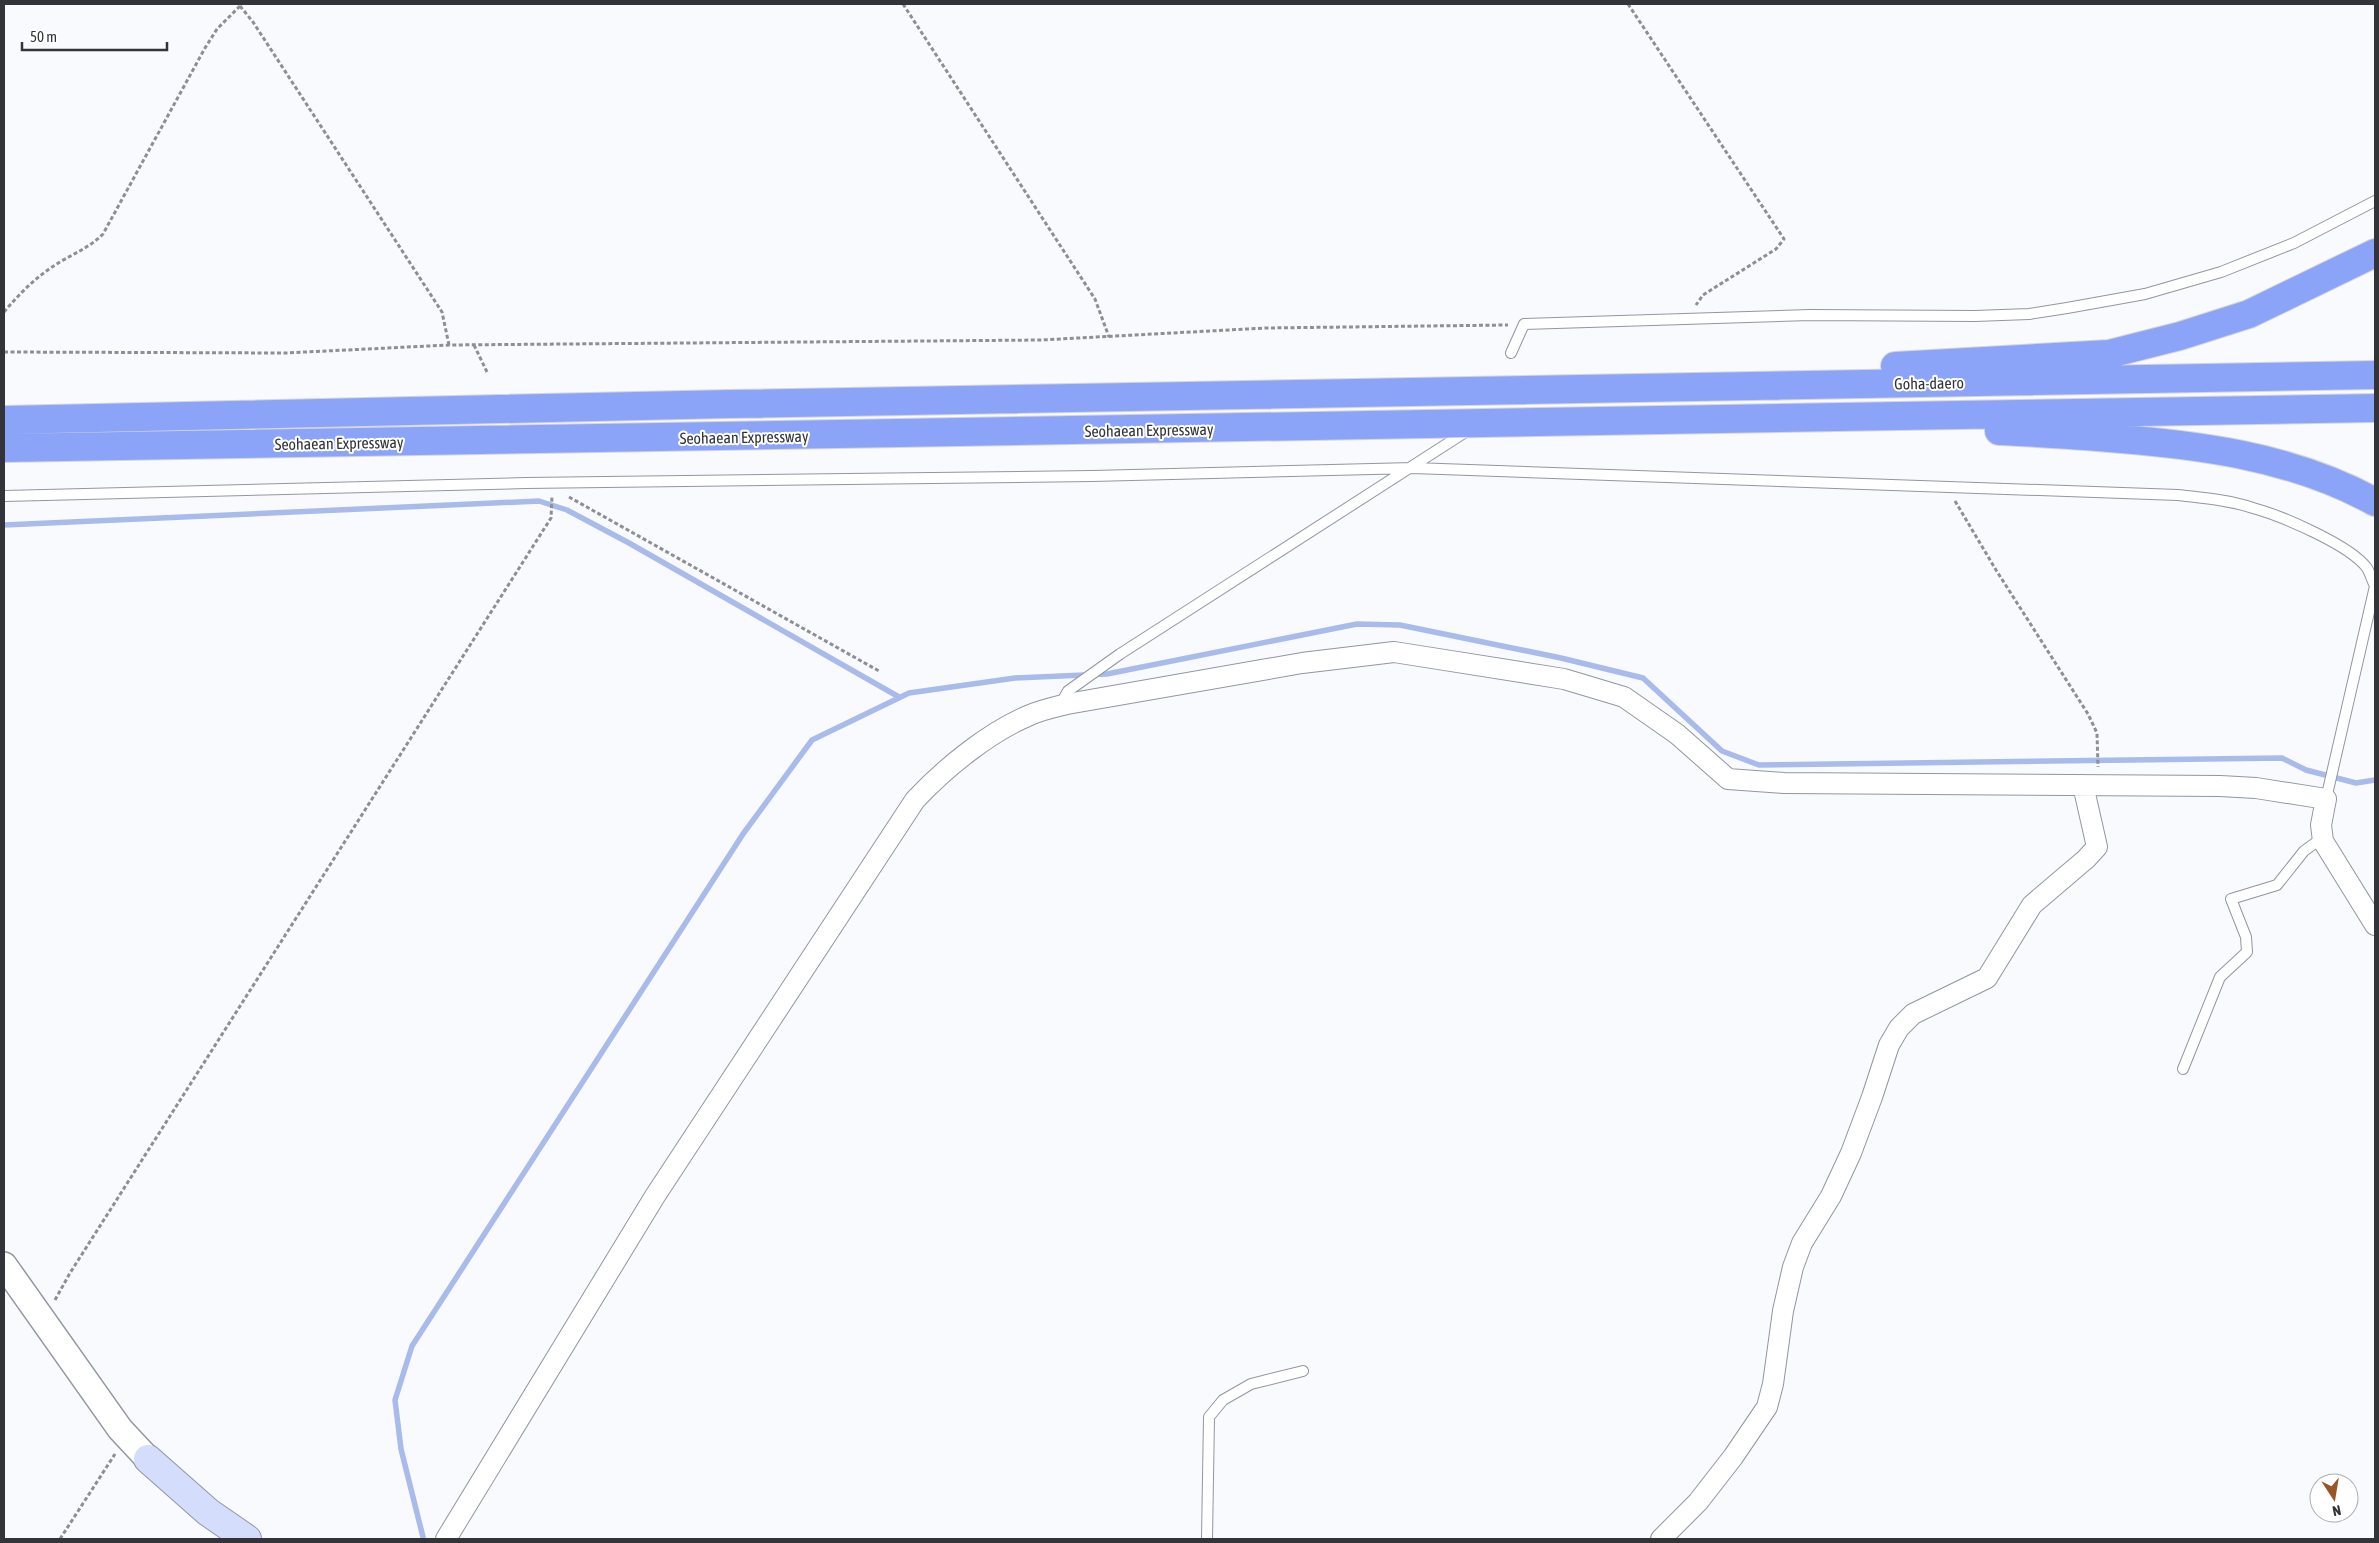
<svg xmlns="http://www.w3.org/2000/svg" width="2379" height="1543" viewBox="0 0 2379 1543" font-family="'Asap Condensed',sans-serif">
  <rect width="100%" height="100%" fill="#f9fafd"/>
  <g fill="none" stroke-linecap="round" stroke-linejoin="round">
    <path stroke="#a9bbeb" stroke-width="5.5" d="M4,525L539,501L567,510L629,543L899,697
      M423,1537L401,1449L395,1400L412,1346L743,834L812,740L909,693L1015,678L1107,674L1357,624L1400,625L1561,658L1643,678L1722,751L1759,765L2282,758L2306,770L2356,783L2375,780"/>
    <defs>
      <path id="service" d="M1511,353L1524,324L1810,315L1975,316L2029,314L2067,308L2145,294L2221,272L2294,243L2375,201
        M4,496L526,483L1092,476L1413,468L2178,495C2203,498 2229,500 2253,508C2282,516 2350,545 2367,568C2370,573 2372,580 2375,586L2326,799
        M1060,705L1068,691L1120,654L1467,431
        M2183,1069L2220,977L2247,952L2246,937L2231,899L2277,885L2304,851L2322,838
        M1207,1539L1209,1417L1223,1400L1251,1384L1303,1371"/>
      <path id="minor" d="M446,1539L655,1196L915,800C945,768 989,732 1030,715C1041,710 1055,707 1067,704L1302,663L1394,652L1564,679L1624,697L1677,734L1728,779L1784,783L2220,786L2256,788L2326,799L2321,825L2323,841L2375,925
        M1661,1539L1698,1502L1733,1457L1767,1407L1773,1384L1783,1311L1793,1267L1802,1243L1831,1196L1851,1153L1872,1097L1889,1045L1899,1028L1913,1014L1987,978L2032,905L2086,859L2097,847L2083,785"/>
      <path id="tertiary" d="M4,1265L120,1429L148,1459"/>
      <path id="secondary" d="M148,1459L208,1512L247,1539"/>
      <path id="trunk" d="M1895,366L2109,354L2180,336L2249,314L2375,253
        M4,420L729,404L2375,375
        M1999,431C2032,432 2065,435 2097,437C2193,444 2290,455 2375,502
        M4,448L2375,408"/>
    </defs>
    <use href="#service" stroke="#9196a1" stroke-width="12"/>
    <use href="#minor" stroke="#9196a1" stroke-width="22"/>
    <use href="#tertiary" stroke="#9196a1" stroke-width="28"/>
    <use href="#secondary" stroke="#9196a1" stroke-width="30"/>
    <use href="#trunk" stroke="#d6d6d7" stroke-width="30"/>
    <path stroke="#8e8f93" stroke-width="3" stroke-dasharray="4 2.5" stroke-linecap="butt" d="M903,4L1095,299L1109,337
      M1628,4L1784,239L1776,249L1703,295L1696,305
      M240,6L253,22L442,312L449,345
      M4,312C20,293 38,275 60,262C75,253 90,247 103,234L205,48L217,29L242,4
      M474,345L487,372
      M4,352L285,353L449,345L1041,340L1266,328L1508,325
      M569,497L879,671
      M1955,501L1996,570L2088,714L2097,733L2098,767
      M55,1300L70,1273L551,518L552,496
      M60,1539L115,1454"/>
    <use href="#service" stroke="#fff" stroke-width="10"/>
    <use href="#minor" stroke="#fff" stroke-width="20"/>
    <use href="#tertiary" stroke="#fff" stroke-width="25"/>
    <use href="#secondary" stroke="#d4ddfc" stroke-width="28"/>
    <use href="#trunk" stroke="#8ca4f8" stroke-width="28"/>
  </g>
  <g text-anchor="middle" stroke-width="4" stroke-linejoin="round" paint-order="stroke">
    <g font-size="16" fill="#323439" stroke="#fff">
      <text transform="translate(1929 383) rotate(-1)" y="6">Goha-daero</text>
      <text transform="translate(1149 430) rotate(-1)" y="6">Seohaean Expressway</text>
      <text transform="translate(744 437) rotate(-1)" y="6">Seohaean Expressway</text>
      <text transform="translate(339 443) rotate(-1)" y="6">Seohaean Expressway</text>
    </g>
  </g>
  <rect width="2379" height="1543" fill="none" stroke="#323439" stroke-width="10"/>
  <g transform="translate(2334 1498) rotate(168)"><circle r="24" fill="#ffffff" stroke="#adaeb0"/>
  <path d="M0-4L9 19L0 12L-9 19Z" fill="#995526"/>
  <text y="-8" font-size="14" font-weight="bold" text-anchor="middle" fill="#323439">N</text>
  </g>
  <path d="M22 42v8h145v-8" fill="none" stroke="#323439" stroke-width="2.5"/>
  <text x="30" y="42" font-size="15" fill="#323439" stroke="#ffffff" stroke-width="4" paint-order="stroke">50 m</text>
</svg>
